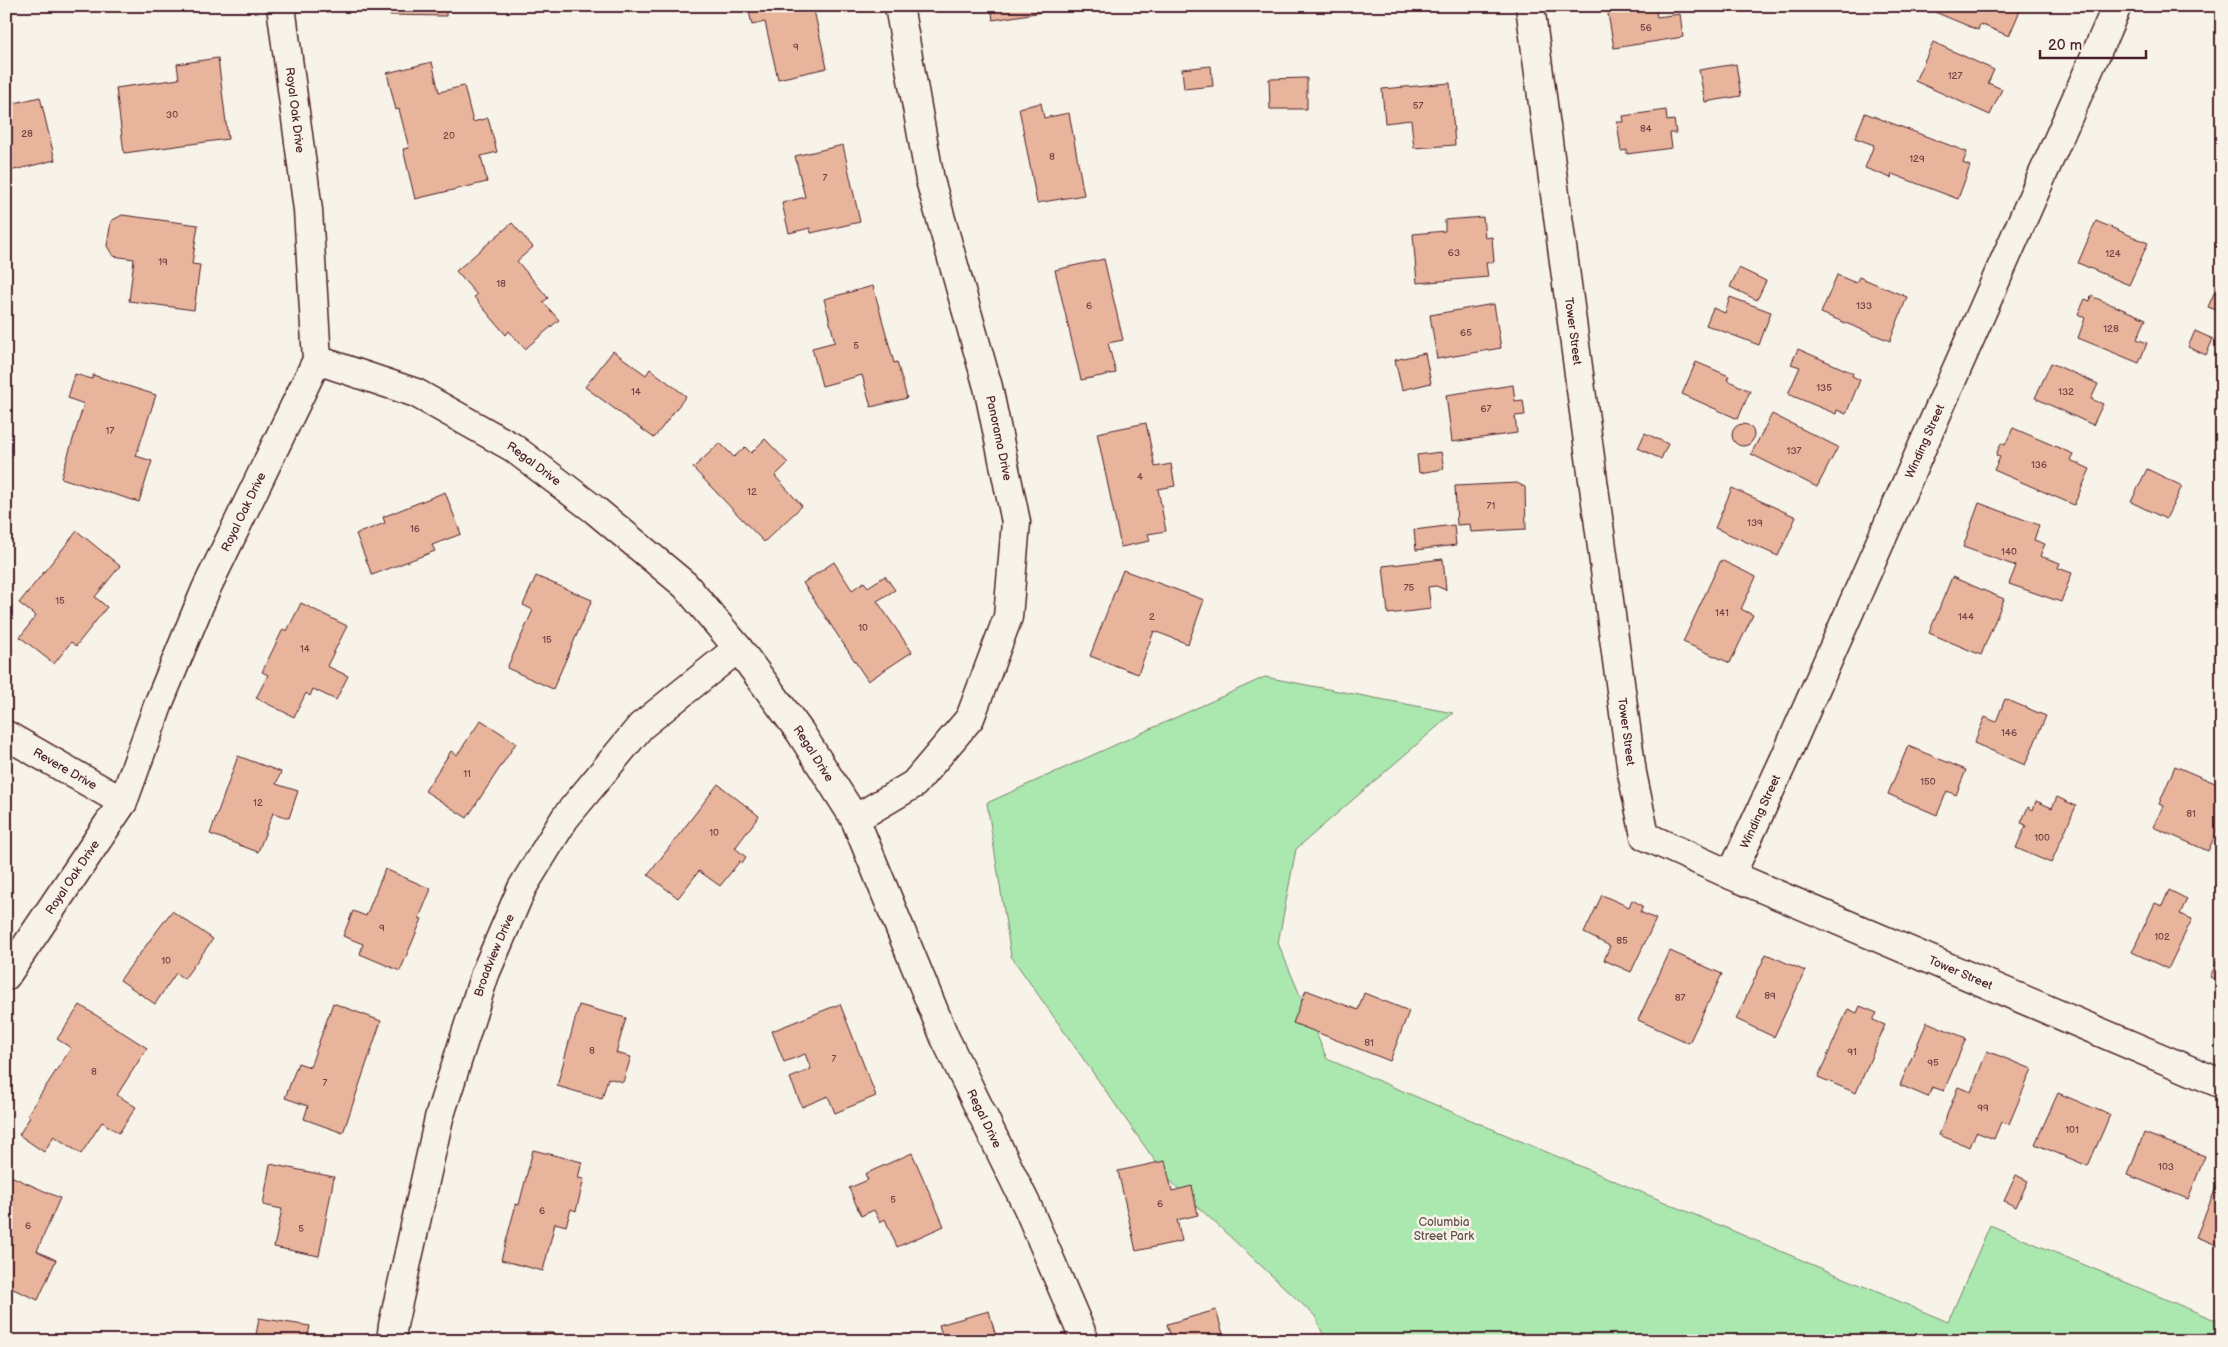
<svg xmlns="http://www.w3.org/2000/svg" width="2228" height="1347" viewBox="0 0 2228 1347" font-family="'Balsamiq Sans',sans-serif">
  <rect width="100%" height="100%" fill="#f7f3e8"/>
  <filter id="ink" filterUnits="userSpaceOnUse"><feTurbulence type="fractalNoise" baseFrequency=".02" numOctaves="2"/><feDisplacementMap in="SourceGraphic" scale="10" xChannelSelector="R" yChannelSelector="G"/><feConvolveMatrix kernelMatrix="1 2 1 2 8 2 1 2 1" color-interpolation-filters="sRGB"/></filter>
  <g filter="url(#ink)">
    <path fill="#aae8af" stroke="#7a846d" d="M1265,677L1453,713L1296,849L1278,943L1327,1059L1948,1322L1990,1225L2222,1323V1341H1326L1315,1316L1167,1178L1011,956L987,803Z"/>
    <path fill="#e8b49b" stroke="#4a1f2b" d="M389,6H446V16L389,15Z
      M748,6H813L827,68L778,79L765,22L752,25Z
      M991,6H1041L1042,12L993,20Z
      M1618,6H1655L1657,17L1680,14L1683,37L1614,48L1607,8Z
      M1824,6H1839L1837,11Z
      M1931,6H2022L2009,36L1980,24L1978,30L1930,10Z
      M1933,42L1994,70L1988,83L2002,89L1990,115L1915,81Z
      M218,58L228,139L124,153L116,88L179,79L177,64Z
      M432,62L439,92L464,86L473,122L488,118L497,152L481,156L487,182L415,199L403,149L409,148L399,109L396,110L387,73Z
      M1736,64L1741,96L1705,102L1699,70Z
      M1211,66L1213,86L1184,89L1182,69Z
      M1307,78V109H1270L1269,79Z
      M1450,83L1455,145L1414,148L1411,120L1385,123L1382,89Z
      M40,97L55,160L6,172V105Z
      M1041,103L1044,118L1069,113L1084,195L1037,203L1019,108Z
      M1666,110L1667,121L1674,120L1676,133H1670L1672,148L1627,154V150L1621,151L1617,122H1624L1623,116Z
      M1865,113L1967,152L1963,163L1970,166L1958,199L1892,174L1891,178L1865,168L1874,145L1855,138Z
      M843,145L860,222L811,233L810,228L789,233L782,203L805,197L795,156Z
      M122,215L198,225L192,264L200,265L194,310L129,301L134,259L113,256L107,246L111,221Z
      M1483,217L1485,238L1492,237L1494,262L1486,263L1488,277L1417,283L1413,234L1445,231V220Z
      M2096,221L2148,243L2129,285L2078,263Z
      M512,223L533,247L517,261L548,298L543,302L559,320L525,349L509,331L506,335L474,297L477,295L456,271Z
      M1104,259L1123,340L1108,343L1116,373L1081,380L1055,270Z
      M1739,268L1766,281L1757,300L1730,287Z
      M1837,275L1856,283L1859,277L1907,297L1890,341L1821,313Z
      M2222,275V312L2208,307Z
      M873,286L894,363L897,362L907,398L871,407L862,375L822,386L812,348L835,342L824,299Z
      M2091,296L2146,319L2137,339L2147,343L2139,363L2078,338L2085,318L2078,314L2085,299L2090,301Z
      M1730,297L1771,312L1759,345L1706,325L1713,308L1725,313Z
      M1494,304L1501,348L1437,359L1430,315Z
      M2195,331L2213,339L2206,355L2188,347Z
      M1798,349L1853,373L1852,376L1860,380L1846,414L1837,410L1836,414L1788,394L1800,367L1791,364Z
      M613,351L646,375L650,369L686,396L654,438L585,387Z
      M1425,353L1431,383L1402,390L1395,360Z
      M1696,362L1729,376L1727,380L1750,391L1738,419L1682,394Z
      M2051,363L2098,384L2091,399L2103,404L2093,425L2035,398Z
      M75,374L92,379L93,375L156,395L136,456L152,461L139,502L61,478L84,404L68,398Z
      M1513,385L1515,401L1523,400L1525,415L1515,416L1517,433L1452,442L1446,395Z
      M1772,414L1838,447L1817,487L1751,454Z
      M1146,423L1155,467L1171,464L1175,486L1158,489L1166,531L1148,534L1150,541L1121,547L1097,433Z
      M1732 435a11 11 0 1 1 22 0a11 11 0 1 1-22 0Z
      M2013,428L2073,454L2070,460L2090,469L2074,505L1994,470L2000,457L1996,455L2001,443L2005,445Z
      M1645,433L1668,444L1661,459L1638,448Z
      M765,439L788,463L775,476L802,506L764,542L693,468L720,443L734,457L745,447L751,453Z
      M1441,452L1444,469L1419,473L1417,455Z
      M2147,469L2182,486L2166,519L2131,502Z
      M1517,483L1525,487L1526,529L1471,532L1470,524L1457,525L1455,486Z
      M1732,488L1796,517L1778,556L1715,528Z
      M445,492L461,534L432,545L435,551L372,575L356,534L385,523L383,517Z
      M1979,503L2039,525L2034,540L2045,544L2040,556L2060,563L2058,568L2072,573L2061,602L2009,584L2016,566L1963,547Z
      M1454,525L1456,545L1416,550L1414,530Z
      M77,531L120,566L95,597L107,607L76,646L71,642L54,664L20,637L36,616L19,603Z
      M1443,559L1446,590L1436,586L1428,587L1431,609L1388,614L1383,566Z
      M1721,560L1756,577L1741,609L1753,615L1730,663L1683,642Z
      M834,562L852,590L864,582L868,587L885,576L895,590L877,601L912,652L868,681L803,583Z
      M1123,570L1204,600L1188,644L1154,631L1138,674L1090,656Z
      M536,576L592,600L553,689L507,668L533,610L523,605Z
      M1952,577L2004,599L1981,655L1929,633Z
      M301,603L347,626L327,666L348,676L336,700L313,689L310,696L306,693L294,717L256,698L268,675L262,672L283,629L287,631Z
      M2005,699L2046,716L2025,765L1974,743L1985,717L1996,722Z
      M481,720L516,743L467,818L425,791L451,751L457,755Z
      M1908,746L1966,770L1956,795L1947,791L1937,815L1888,794Z
      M238,756L281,772L276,784L298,791L289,818L273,813L258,852L210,834Z
      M2175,766L2222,786V820L2208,851L2153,827L2163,806L2159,804Z
      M718,784L759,816L735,848L746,857L742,863L740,861L720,886L699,871L678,898L648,875Z
      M2057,797L2076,806L2051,863L2016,848L2026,825L2021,823L2028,807L2033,810L2036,801L2052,808Z
      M385,869L431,889L419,918L422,919L400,971L360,954L363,944L343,936L353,911L366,916Z
      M2169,890L2187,899L2180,914L2192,919L2168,969L2132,952L2155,903L2162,906Z
      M1602,895L1629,907L1632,900L1643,906L1640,912L1656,919L1631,972L1604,960L1610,946L1584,933Z
      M172,911L213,939L184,979L176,973L155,1004L120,980Z
      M1670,951L1722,974L1689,1043L1638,1020Z
      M2222,951V983L2210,977Z
      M1766,954L1805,971L1774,1037L1736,1019Z
      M1306,990L1358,1010L1364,993L1409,1011L1390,1061L1293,1023Z
      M333,1003L381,1021L343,1133L304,1119L308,1106L285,1098L298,1063L310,1067Z
      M840,1004L876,1096L835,1113L828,1096L802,1107L790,1078L811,1069L805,1054L784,1062L772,1031Z
      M80,1005L147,1048L117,1095L136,1107L119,1133L102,1122L81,1154L54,1136L44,1152L19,1135L30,1117L27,1115L71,1048L57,1039Z
      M579,1005L626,1018L616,1053L631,1057L623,1082L608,1078L602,1099L557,1086Z
      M1860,1006L1877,1013L1873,1020L1885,1025L1856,1093L1818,1077L1848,1009L1857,1013Z
      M1927,1022L1966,1038L1944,1091L1932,1087L1928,1097L1900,1085Z
      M1987,1051L2032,1069L2009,1124L2001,1122L1994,1139L1976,1132L1970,1147L1939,1135L1958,1087L1971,1092Z
      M2058,1093L2110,1115L2088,1166L2035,1144Z
      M2144,1133L2205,1156L2188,1199L2128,1175Z
      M533,1150L582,1162L578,1178L584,1179L576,1211L571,1209L566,1226L555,1223L543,1271L501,1260L516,1204L519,1205Z
      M912,1153L944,1226L897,1247L885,1219L880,1222L874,1210L861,1216L849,1188L868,1180L865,1174Z
      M1165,1161L1172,1191L1192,1186L1198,1215L1177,1220L1182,1241L1136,1251L1118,1171Z
      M270,1164L334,1177L319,1256L274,1247L282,1209L263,1205Z
      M2222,1173V1247L2196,1237Z
      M6,1174L60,1198L37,1251L56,1260L38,1300L6,1286Z
      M2016,1175L2028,1181L2016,1207L2004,1201Z
      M1216,1310L1225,1341H1172L1167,1324Z
      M989,1311L997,1341H944L939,1325Z
      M259,1318L310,1326L307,1341H255Z
      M526,1333H553L552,1341H526Z"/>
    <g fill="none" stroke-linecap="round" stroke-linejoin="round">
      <defs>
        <g id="minor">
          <path id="s1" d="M1530,6L1632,773L1645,836L1731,875L2222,1084"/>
          <path id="s2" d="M317,360L416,393L512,447L595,510L685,585L738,648L800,732L855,819L945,1038L1028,1208L1085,1341"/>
          <path id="s3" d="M6,735L123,802"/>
          <path d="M855,819L914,784L970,718L1008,617L1016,522L988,387L930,180L899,6"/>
          <path id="s4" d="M1731,875L1784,760L2117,6"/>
          <path id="s5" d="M6,976L123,802L160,700L206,589L317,360L308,210L281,6"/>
          <path id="s6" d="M391,1341L393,1325L439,1118L485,974L522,888L565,818L641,726L738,648"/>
        </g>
      </defs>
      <use href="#minor" stroke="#4a1f2b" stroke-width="31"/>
      <use href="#minor" stroke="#f7f3e8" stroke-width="28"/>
    </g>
  </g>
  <g text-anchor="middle" stroke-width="5" stroke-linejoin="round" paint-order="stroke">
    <g font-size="10" fill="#724447">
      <text x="1646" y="31">56</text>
      <text x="796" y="50">9</text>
      <text x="1955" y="79">127</text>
      <text x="1418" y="109">57</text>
      <text x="172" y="118">30</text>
      <text x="1646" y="132">84</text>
      <text x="27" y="137">28</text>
      <text x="449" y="139">20</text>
      <text x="1052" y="160">8</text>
      <text x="1917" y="162">129</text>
      <text x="825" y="181">7</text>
      <text x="1454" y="256">63</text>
      <text x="2113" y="257">124</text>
      <text x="163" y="265">19</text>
      <text x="501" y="287">18</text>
      <text x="1089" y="309">6</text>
      <text x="1864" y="309">133</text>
      <text x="2111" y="332">128</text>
      <text x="1466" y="336">65</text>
      <text x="856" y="349">5</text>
      <text x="1824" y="391">135</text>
      <text x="636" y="395">14</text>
      <text x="2066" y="395">132</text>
      <text x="1486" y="412">67</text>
      <text x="110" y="434">17</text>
      <text x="1794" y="454">137</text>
      <text x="2039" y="468">136</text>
      <text x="1140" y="480">4</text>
      <text x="752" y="495">12</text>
      <text x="1491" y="509">71</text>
      <text x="1755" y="526">139</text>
      <text x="415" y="532">16</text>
      <text x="2009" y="555">140</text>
      <text x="1409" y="591">75</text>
      <text x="60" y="604">15</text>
      <text x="1722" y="616">141</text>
      <text x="1152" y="620">2</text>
      <text x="1966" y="620">144</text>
      <text x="863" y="631">10</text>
      <text x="547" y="643">15</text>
      <text x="305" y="652">14</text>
      <text x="2009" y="736">146</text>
      <text x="467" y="777">11</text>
      <text x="1928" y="785">150</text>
      <text x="258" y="806">12</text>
      <text x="2191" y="817">81</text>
      <text x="714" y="836">10</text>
      <text x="2042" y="841">100</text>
      <text x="382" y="931">9</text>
      <text x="2162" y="940">102</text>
      <text x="1622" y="944">85</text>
      <text x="166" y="964">10</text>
      <text x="1770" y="999">89</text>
      <text x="1680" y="1001">87</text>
      <text x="1369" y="1046">81</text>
      <text x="592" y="1054">8</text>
      <text x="1852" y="1055">91</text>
      <text x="834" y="1062">7</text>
      <text x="1933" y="1066">95</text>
      <text x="94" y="1075">8</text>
      <text x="325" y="1086">7</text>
      <text x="1983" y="1111">99</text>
      <text x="2072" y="1133">101</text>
      <text x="2166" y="1170">103</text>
      <text x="893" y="1203">5</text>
      <text x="1160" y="1207">6</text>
      <text x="542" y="1214">6</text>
      <text x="28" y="1229">6</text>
      <text x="301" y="1232">5</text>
    </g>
    <g font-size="12" fill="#4a1f2b" stroke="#f7f3e8">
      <text transform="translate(295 110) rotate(83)" y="4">Royal Oak Drive</text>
      <text dy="4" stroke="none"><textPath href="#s1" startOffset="328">Tower Street</textPath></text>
      <text transform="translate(999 438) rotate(78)" y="4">Panorama Drive</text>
      <text dy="4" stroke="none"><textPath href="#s4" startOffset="475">Winding Street</textPath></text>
      <text dy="4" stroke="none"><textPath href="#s2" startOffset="242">Regal Drive</textPath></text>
      <text dy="4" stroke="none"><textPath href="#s5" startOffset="524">Royal Oak Drive</textPath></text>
      <text dy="4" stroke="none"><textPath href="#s1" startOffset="732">Tower Street</textPath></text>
      <text dy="4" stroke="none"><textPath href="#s2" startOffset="648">Regal Drive</textPath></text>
      <text dy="4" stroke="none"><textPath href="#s3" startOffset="68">Revere Drive</textPath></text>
      <text dy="4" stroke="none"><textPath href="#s4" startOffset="70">Winding Street</textPath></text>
      <text dy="4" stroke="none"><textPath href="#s5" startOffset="119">Royal Oak Drive</textPath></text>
      <text dy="4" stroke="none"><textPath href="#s6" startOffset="400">Broadview Drive</textPath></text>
      <text dy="4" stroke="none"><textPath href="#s1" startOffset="1182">Tower Street</textPath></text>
      <text dy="4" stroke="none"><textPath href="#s2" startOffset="1052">Regal Drive</textPath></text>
    </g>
    <g font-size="12" fill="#62514c" stroke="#f7f3e8">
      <text x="1444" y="1226">Columbia<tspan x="1444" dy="14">Street Park</tspan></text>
    </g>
  </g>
  <rect width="2228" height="1347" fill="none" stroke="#f7f3e8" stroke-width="25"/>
  <rect x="12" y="12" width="2203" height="1322" fill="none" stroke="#4a1f2b" stroke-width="2" filter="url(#ink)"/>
  <path d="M2040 50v8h106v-8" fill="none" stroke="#4a1f2b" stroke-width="2.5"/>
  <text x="2048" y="50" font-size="15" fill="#4a1f2b" stroke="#f7f3e8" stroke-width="4" paint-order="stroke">20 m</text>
</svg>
